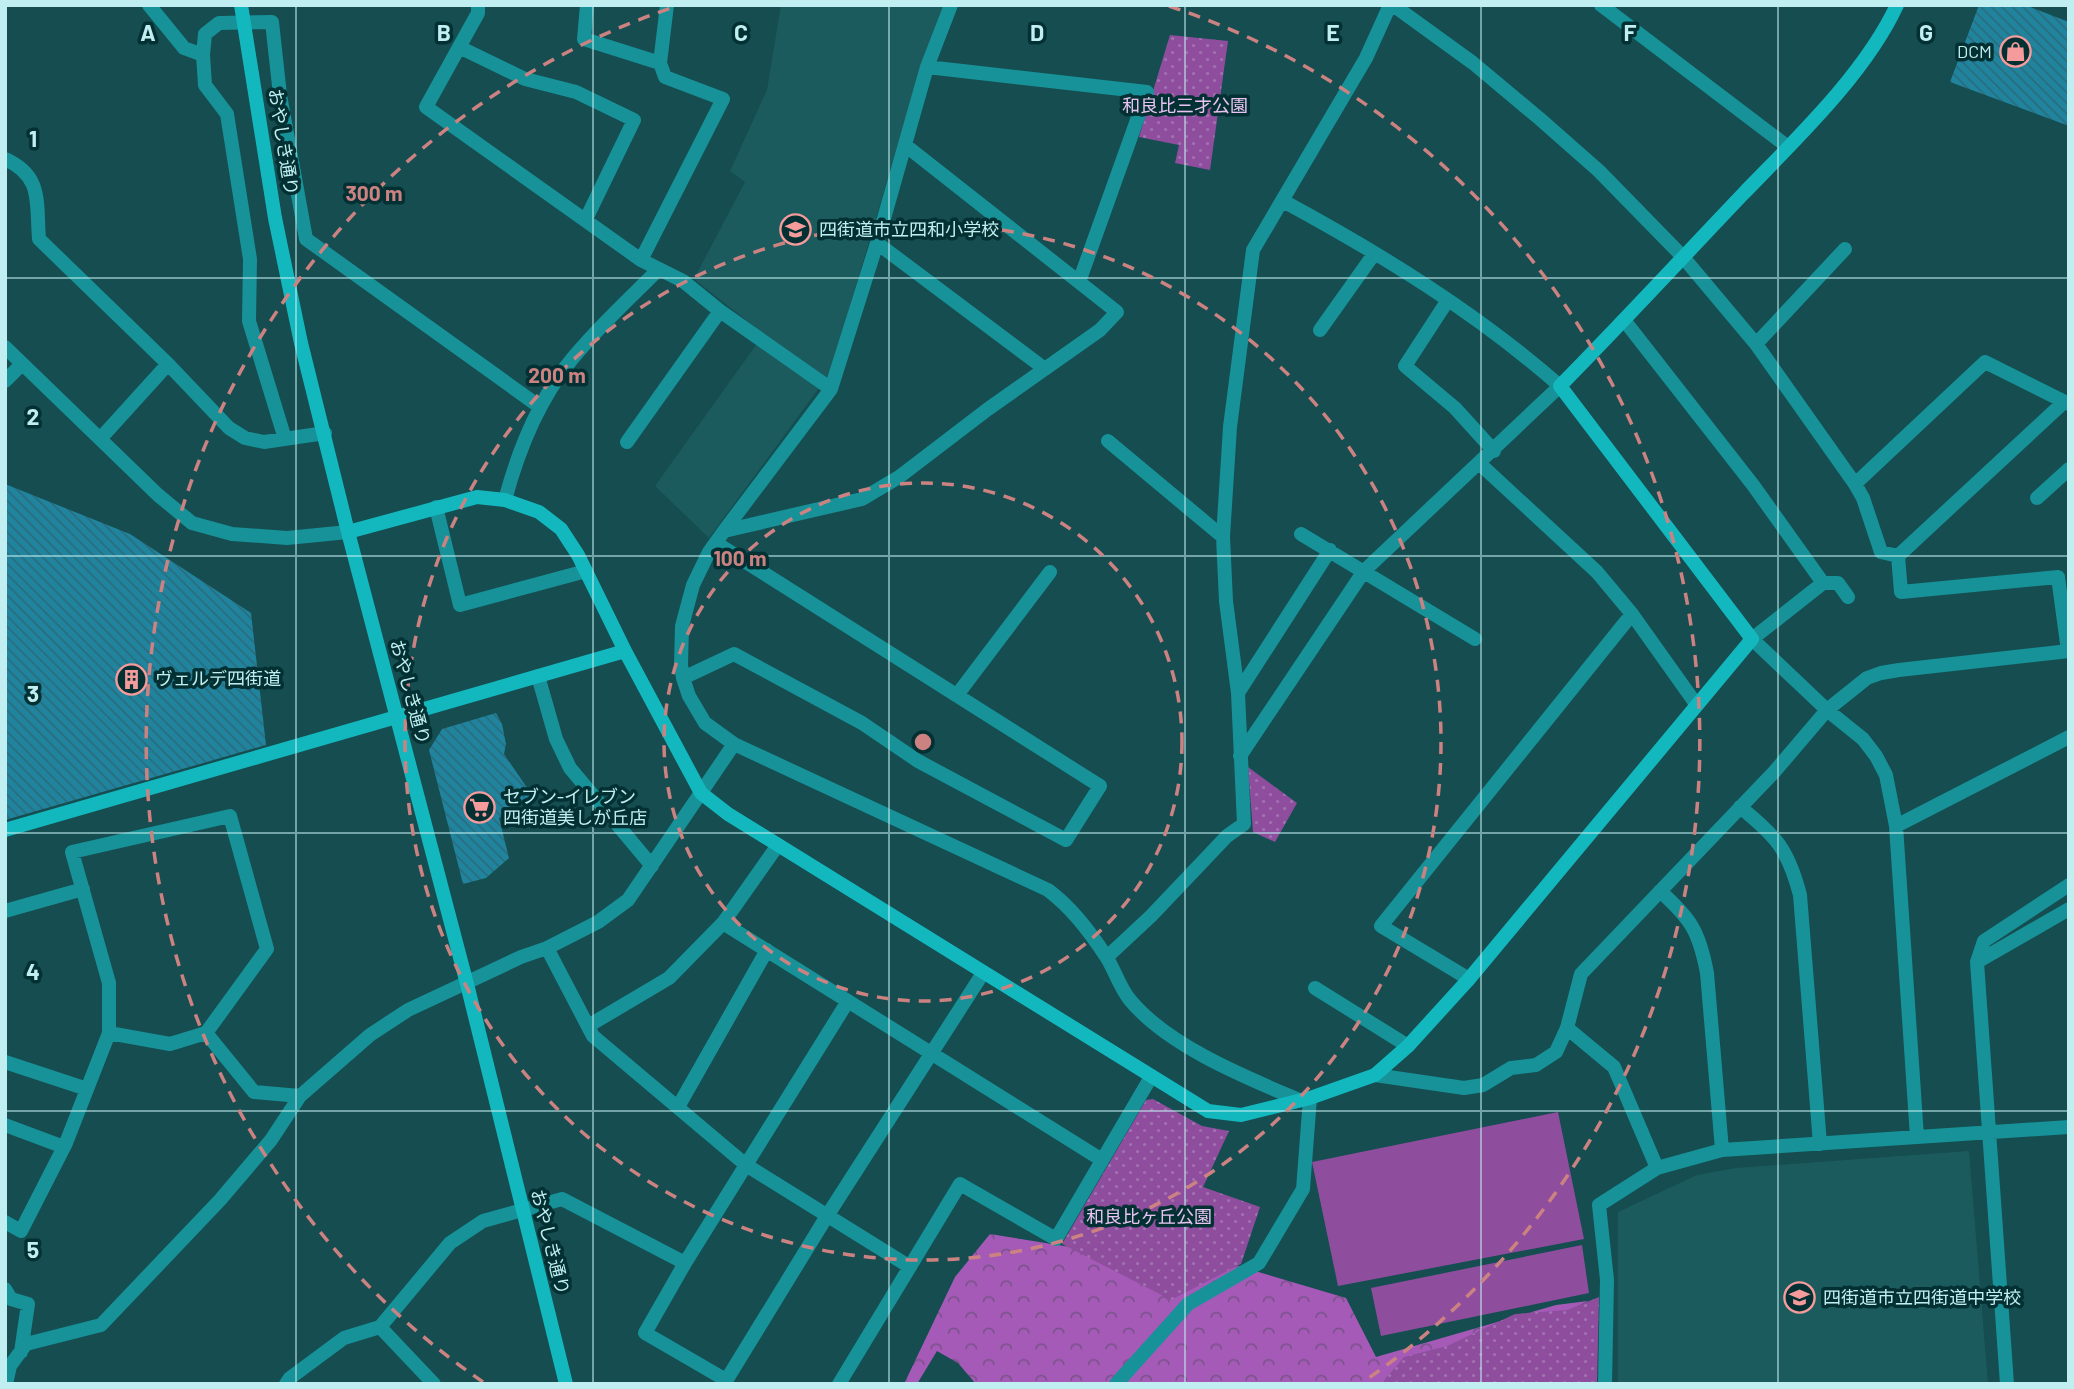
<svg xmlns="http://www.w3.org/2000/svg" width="2074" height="1389" viewBox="0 0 2074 1389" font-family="Barlow,'Noto Sans JP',sans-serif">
  <defs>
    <pattern id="forest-crowns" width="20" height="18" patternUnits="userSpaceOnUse" patternTransform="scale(1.75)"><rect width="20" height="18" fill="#a65ab8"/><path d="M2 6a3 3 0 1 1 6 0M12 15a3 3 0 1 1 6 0" fill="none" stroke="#7b538b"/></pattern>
    <pattern id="park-dots" width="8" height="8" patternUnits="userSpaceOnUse" patternTransform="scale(1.75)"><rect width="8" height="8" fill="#8e4e9d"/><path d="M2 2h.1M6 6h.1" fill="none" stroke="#a170b0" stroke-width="1.8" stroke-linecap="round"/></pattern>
    <pattern id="building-back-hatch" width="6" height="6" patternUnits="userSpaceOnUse" patternTransform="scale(1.75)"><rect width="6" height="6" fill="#20849e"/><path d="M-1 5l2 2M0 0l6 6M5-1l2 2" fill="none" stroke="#2a6c7c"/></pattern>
  </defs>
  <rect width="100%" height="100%" fill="#154d50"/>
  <path fill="#1b5b5e" d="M781,5H946L920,70L830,373L709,538L655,486L764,334L694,279L745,182L730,171L767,90Z
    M1969,1151L1988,1384H1618V1212L1697,1175L1736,1168Z"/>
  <path fill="#8e4e9d" d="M1558,1112L1584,1239L1338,1286L1312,1162Z
    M1582,1245L1589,1293L1381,1336L1371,1288Z"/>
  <path fill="url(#forest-crowns)" d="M990,1234L1095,1251L1228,1263L1346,1298L1376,1357L1556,1305L1588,1301L1424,1384H976L958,1363L937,1351L917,1384H904L955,1277Z"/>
  <path fill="url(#park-dots)" d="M1170,35L1228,41L1210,170L1175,163L1179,145L1139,137Z
    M1248,767L1297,803L1275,842L1253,832Z
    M1153,1099L1202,1126L1229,1131L1203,1187L1260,1207L1241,1264L1171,1300L1062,1244L1146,1100Z
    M1599,1297L1597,1384H1381L1404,1357L1447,1346L1515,1314L1567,1310Z"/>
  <path fill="url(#building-back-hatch)" d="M1979,5H2025L2069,22V126L1950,82Z
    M5,484L130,534L251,613L266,745L5,820Z
    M496,713L502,724L506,744L504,754L532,795L499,818L509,858L486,878L463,884L429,750L442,729Z"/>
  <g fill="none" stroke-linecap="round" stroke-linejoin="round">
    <path stroke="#169298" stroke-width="14" d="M149,5L184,48L203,55L205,34L219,23L272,22L280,95L306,239L540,407
      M478,5V13L426,107L641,260L683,281L720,311L831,389
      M587,5L584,39L660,63
      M951,5L927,67L877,243L831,389L724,531L709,552L693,585L682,626L681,665L683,678L689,696L705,723L734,744L1048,890C1071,907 1091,933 1107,958C1115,971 1120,988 1130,1000C1168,1046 1245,1077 1299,1100
      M1393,5L1473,63L1540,119L1599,171L1683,257L1756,344L1855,484L1863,498L1881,552L1898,556L2064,402
      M1601,5L1788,147
      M459,47L525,79L576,92L634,120L586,219
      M203,55L205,85L227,114L250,259L249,321L285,439
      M927,67L1147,92L1079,282
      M5,159C43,176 36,202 39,239L168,364L229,428L245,438L264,442L325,433
      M877,243L1045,369
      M641,260L723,99L665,77L660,63L667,5
      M1448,300L1405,366L1455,408L1494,451
      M1624,320L1753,485L1823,583H1838L1848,597
      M1320,330L1374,254
      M1756,344L1845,249
      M5,347L158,495L192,523L232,534L287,538L348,532
      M5,381L22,364
      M100,439L168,364
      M1108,441L1223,537
      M627,442L720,311
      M1480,464L1597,572L1632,614L1696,704
      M1855,484L1985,362L2069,404
      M2037,498L2069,469
      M505,500C518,451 539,399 572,359C598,327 630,298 659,269
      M436,507L460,605L586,571
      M724,531L862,499L899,477L988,409L1100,330L1117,312L905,145
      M1301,534L1475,639
      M1898,556L1901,592L2058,577L2068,651
      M1823,583L1752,639L1827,710L1863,739L1876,756L1886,775L1896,826L1917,1137
      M538,676L556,739L570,768L652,866
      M683,678L734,654L862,723L918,761L1066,840L1100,786L716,543
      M1238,693L1330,550
      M957,695L1050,572
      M1240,756L1364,571L1560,386C1477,313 1381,254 1283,201
      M1740,807C1776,836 1788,849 1800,895L1820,1144
      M1896,826L2069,737
      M1660,891C1691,919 1699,931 1707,973L1722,1150
      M5,911L83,889
      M723,923L1102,1160
      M547,948L593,1036L746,1165L910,1267
      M1107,957L1151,916L1227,836L1244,824L1238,693L1226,601L1223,537L1230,427L1253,250L1366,58L1390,5
      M1977,962L2069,909
      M1469,979L1381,926L1632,614
      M1315,988L1408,1046
      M588,1026L669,978L723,923L778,845
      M1567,1028L1614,1067L1657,1168
      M206,1033L254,1092L300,1096
      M5,1062L87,1089
      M1375,1075L1464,1088L1483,1085L1511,1068L1536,1065L1556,1052L1567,1028L1581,974L1775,771L1827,710L1867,678L1881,673L1899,670L2069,651
      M678,1107L767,950
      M5,1125L64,1147
      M5,1222L21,1231L66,1143L109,1033V983L72,852L230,816L267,949L206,1033L170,1044L109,1033
      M685,1263L645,1333L726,1380
      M5,1289L11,1299L28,1304L21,1352
      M380,1327L434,1384
      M6,1384L10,1366L26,1344L101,1325L220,1200L271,1140L300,1096L370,1035L408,1010L521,957L547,948L598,922L628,900L734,744
      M286,1384L290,1378L344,1338L380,1327L450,1243L483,1221L562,1199L685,1263L848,1001
      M724,1384L827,1216L983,973
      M839,1384L960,1184L1056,1239L1151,1077
      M1116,1384L1188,1304L1259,1263L1303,1189L1310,1098
      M1605,1384L1607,1280L1599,1205L1657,1168L1722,1150L2069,1127
      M2007,1384L1977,962L1984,941L2069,885"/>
    <path stroke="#13b8bf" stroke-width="14" d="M241,5L275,218L301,343L348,532L467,984L566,1384
      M348,532L477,497L505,500L539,512L561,529L578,555L625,651L701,793L728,814L1208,1111L1241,1115L1310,1098L1375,1075L1408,1046L1469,979L1752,639L1560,386C1622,323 1682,258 1743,194C1796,139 1865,74 1897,5
      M5,830L625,651"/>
  </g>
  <path fill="none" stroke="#c1eff1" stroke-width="2" stroke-opacity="0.55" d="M296,5V1384M593,5V1384M889,5V1384M1185,5V1384M1481,5V1384M1778,5V1384M5,278H2069M5,556H2069M5,833H2069M5,1111H2069"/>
  <g fill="none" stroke="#cd8282" stroke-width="3.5" stroke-dasharray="12 9">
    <circle cx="923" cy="742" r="259"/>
    <circle cx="923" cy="742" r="518"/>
    <path d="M483 1382A776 776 0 0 1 677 6M1169 6A776 776 0 0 1 1363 1382"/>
  </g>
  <defs>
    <symbol id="shop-ring" viewBox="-11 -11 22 22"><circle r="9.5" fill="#033133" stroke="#f59b9b" stroke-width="1.5"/><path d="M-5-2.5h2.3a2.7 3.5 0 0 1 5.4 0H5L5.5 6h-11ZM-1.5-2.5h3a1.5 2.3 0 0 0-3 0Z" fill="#f59b9b"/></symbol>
    <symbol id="school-ring" viewBox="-11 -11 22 22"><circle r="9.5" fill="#033133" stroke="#f59b9b" stroke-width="1.5"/><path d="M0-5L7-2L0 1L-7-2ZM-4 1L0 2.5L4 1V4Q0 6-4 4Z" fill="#f59b9b"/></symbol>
    <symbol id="building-ring" viewBox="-11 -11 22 22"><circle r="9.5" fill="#033133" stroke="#f59b9b" stroke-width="1.5"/><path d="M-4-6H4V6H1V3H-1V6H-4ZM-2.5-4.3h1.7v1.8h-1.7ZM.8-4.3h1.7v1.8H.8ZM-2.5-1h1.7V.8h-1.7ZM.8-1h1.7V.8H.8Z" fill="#f59b9b"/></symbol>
    <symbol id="supermarket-ring" viewBox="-11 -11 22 22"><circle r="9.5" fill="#033133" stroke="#f59b9b" stroke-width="1.5"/><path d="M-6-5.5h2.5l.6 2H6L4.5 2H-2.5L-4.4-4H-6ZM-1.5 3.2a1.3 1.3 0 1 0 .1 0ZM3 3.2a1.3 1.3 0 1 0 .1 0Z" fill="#f59b9b"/></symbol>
  </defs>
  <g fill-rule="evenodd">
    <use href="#shop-ring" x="1998" y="34" width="35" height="35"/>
    <use href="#school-ring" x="778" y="212" width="35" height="35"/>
    <use href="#building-ring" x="114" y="662" width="35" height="35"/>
    <use href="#supermarket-ring" x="462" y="790" width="35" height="35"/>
    <use href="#school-ring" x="1782" y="1280" width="35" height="35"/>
  </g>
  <g text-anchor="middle" stroke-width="7" stroke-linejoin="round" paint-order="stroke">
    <g font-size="18" fill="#c1eff1" stroke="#033133" text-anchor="start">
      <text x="1992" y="58" text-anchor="end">DCM</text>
      <text x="819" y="236">四街道市立四和小学校</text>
      <text x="155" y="685">ヴェルデ四街道</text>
      <text x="503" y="803">セブン-イレブン<tspan x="503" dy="21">四街道美しが丘店</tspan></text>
      <text x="1823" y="1304">四街道市立四街道中学校</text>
    </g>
    <g font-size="18" fill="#e9c4f2" stroke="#033133">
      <text x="1185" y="112">和良比三才公園</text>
      <text x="1149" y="1223">和良比ヶ丘公園</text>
    </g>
    <g font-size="18" fill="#c1eff1" stroke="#033133">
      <text transform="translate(283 142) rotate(81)" y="6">おやしき通り</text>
      <text transform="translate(410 692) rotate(75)" y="6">おやしき通り</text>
      <text transform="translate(550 1242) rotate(76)" y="6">おやしき通り</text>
    </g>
  </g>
  <g font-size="23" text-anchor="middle" font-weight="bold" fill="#c1eff1" stroke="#033133" stroke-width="7" stroke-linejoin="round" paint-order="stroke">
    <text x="148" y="41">A</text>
    <text x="444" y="41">B</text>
    <text x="741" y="41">C</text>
    <text x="1037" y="41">D</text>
    <text x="1333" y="41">E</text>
    <text x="1630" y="41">F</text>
    <text x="1926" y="41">G</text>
    <text x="33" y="147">1</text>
    <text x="33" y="425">2</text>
    <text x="33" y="702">3</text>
    <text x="33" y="980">4</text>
    <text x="33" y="1258">5</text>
  </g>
  <circle cx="923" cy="742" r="10" fill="#cd8282" stroke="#033133" stroke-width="3.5"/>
  <g font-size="21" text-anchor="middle" font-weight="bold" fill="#cd8282" stroke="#033133" stroke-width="7" stroke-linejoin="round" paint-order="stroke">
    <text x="374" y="201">300 m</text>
    <text x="557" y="383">200 m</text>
    <text x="740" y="566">100 m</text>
  </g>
  <rect width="2074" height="1389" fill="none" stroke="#c1eff1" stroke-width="14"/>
</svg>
